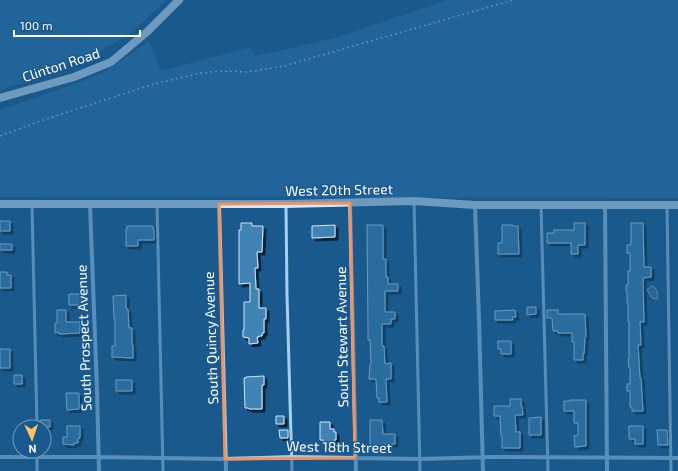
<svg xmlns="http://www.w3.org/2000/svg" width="678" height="471" viewBox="0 0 678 471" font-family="'Exo 2',sans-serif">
  <defs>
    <filter id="shadow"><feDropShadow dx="3" dy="3" stdDeviation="0" flood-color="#0009"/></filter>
  </defs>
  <rect width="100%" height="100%" fill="#1a598d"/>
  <path fill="#2a72a9" d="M0,0H167L129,34L91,57L39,78L0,90Z
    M447,0H678V198L0,197V110L78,83L106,71L149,41L161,71L250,47L256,56L335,38Z"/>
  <path fill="#457296" stroke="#99cbf0" d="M652,286C657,288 659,294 657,299H655L652,298L647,290L650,287Z"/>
  <path fill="#4383b5" stroke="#cce6fa" filter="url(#shadow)" d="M0,221H10V231H0Z
    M241,223H252V226H263L262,252H257L258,268H255L256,289H259V308H266V319H264V333H262V336H259V337H257L258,343L249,344V338L243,337V330H244V302H250V283L239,284V230H241Z
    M574,223H585V245H578V254H571V243H547V233H554V230H574Z
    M631,223H643L644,267H651V277L643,278L644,322H640L641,345H638L640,378H641L643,411H632V407H630V391H627V384H630V368H629L628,359H629V322H628V303H627V291H626V285H628V271H630V253H627V245H631Z
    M335,225V237L312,238V226Z
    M367,225H383V259H386V277H388V284H398V291H385V312H395V319H391V324H382V346H384L385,364L391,363V379H386L387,402H379V398H377L376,379H369L370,364H371L370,340H368V330Z
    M502,225H513V226H518L519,254H498V243H502Z
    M127,226H153V229H154V240H138V246H126V229H127Z
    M0,244H12V250H0Z
    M0,272H7V275H11V288H0Z
    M69,294H82V305H69Z
    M126,295V309H128L129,328H132V345H133V358L112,357V346H115V319H114L113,296Z
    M527,307H536V314L527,315Z
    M57,310H66V322H80V333L59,334V332L55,333V323H57Z
    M515,310L516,317H512L513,320H495V311Z
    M547,310H558V314H585L586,337H585L584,354H583V360H574V342H572V333H558V331H553L552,318H547Z
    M498,341H511V354H501V349H498Z
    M0,349H10V368H0Z
    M14,375H22V384H14Z
    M264,376V385H262V409H249L248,408H245L244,378H246V377Z
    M116,380H132V391H116Z
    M66,393H79V409L67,410Z
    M510,399H521V406H522L523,415H515L516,432H520V448H502V436H501L500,416H494V406H510Z
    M570,400H586V446L575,447L574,436L578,435V423H574V411H564V401H570Z
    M276,416H284V424H276Z
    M541,417V435H529V418Z
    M40,420H50V427H40Z
    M370,420H382L383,434H395V444H385V448H370Z
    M320,422H330V429H334V432H336V440H334V443H323V440H320Z
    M67,426H80V438H78V443H74V445L63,444V437H67Z
    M629,426H643V444H635V439H629Z
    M279,430H288V438H280Z
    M657,430H667L668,445H658Z"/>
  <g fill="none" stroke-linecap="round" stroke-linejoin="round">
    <path stroke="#a6cfee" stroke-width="1.5" stroke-dasharray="2 3" stroke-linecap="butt" d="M0,136L46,119L154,84L201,73L221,71L247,72L284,66L513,0"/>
    <path stroke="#a6cfee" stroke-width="3" d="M414,201L420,471
      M157,204L163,471
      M32,205L37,427
      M541,205L548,471
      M286,206L287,295L292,471
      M667,206L671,471
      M37,451V471"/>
    <path stroke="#a6cfee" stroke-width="4" d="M350,203L356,471
      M219,204L226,471
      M90,205L97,390L99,471
      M475,205L479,319L483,471
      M605,205L607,471
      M0,457H99L225,459L292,457L420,459L492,457L678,458"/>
    <path stroke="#d3e8fa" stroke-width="8" d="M0,98L74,77L111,62L147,32L179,0
      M0,204H286L414,201L475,205H678"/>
  </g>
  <path d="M0 0H678V471H0ZM350,203L355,458L225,459L219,204Z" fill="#1a598d" fill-opacity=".55" fill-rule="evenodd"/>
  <path fill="none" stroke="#f09361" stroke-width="3" stroke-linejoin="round" d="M350,203L355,458L225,459L219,204Z"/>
  <g text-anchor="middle" stroke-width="3" stroke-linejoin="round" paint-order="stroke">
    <g font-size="14" fill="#fff" stroke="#1a598d">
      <text transform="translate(61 65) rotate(-18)" y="5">Clinton Road</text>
      <text transform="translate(339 190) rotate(-1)" y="5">West 20th Street</text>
      <text transform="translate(342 337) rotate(-91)" y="5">South Stewart Avenue</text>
      <text transform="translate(84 338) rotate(-92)" y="5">South Prospect Avenue</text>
      <text transform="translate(211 338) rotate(-92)" y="5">South Quincy Avenue</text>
      <text transform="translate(339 447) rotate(1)" y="5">West 18th Street</text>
    </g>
  </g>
  <g transform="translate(32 439) rotate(177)"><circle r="19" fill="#1a598d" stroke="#769bbb"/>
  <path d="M0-3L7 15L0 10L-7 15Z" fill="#ffc063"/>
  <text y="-6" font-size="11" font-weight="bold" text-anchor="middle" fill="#ffffff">N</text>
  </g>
  <path d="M14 30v6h126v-6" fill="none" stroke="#ffffff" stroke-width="2"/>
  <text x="20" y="30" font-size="12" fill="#ffffff" stroke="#1a598d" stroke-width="3" paint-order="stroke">100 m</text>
</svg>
